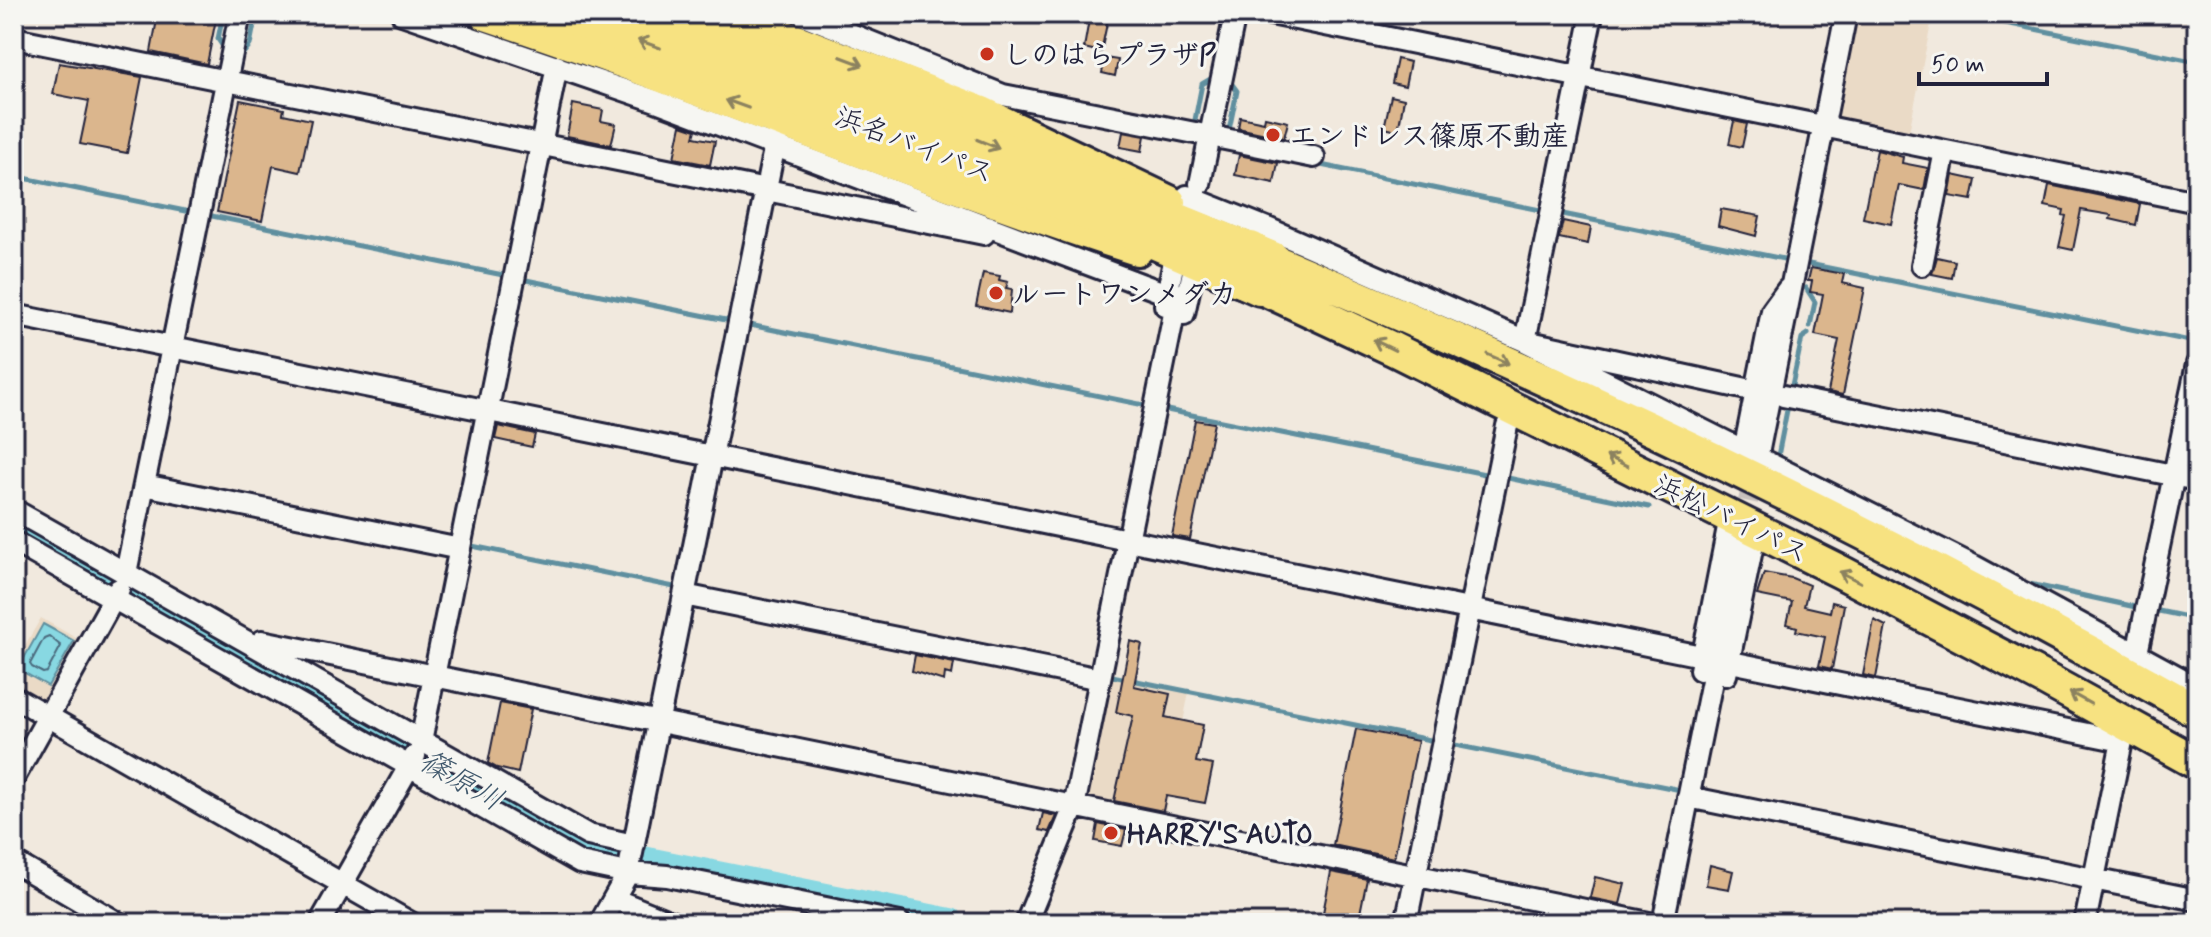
<svg xmlns="http://www.w3.org/2000/svg" width="2211" height="937" viewBox="0 0 2211 937" font-family="Mynerve,'Klee One',sans-serif">
  <rect width="100%" height="100%" fill="#f1e9de"/>
  <filter id="ink" filterUnits="userSpaceOnUse"><feTurbulence type="fractalNoise" baseFrequency=".0125" numOctaves="2"/><feDisplacementMap in="SourceGraphic" scale="16" xChannelSelector="R" yChannelSelector="G"/><feConvolveMatrix kernelMatrix="1 2 1 2 8 2 1 2 1" color-interpolation-filters="sRGB"/></filter>
  <g filter="url(#ink)">
    <path fill="#eadac6" d="M1858,14H1933L1908,137L1836,122Z
      M41,618L83,642L48,705L14,690V664Z
      M1107,676L1189,692L1164,818L1082,798Z"/>
    <path fill="#88d8e2" stroke="#5f8f9f" stroke-width="2" d="M43,624L74,641L48,686L18,669Z"/>
    <g fill="none" stroke-linecap="round" stroke-linejoin="round">
      <path stroke="#4b6b7e" stroke-width="2" d="M49,636L61,646L47,672L43,673L32,667L30,664L44,638Z"/>
      <path stroke="#5f8f9f" stroke-width="5" d="M223,14L218,39L226,51
        M1961,14L2197,62
        M1371,23L1373,14
        M241,56L250,45L256,14
        M1194,125L1202,84L1214,77
        M1228,135L1237,91L1229,80
        M1316,164L1545,211
        M14,176L190,212
        M1558,213L1789,260
        M207,215L508,276
        M1809,264L2195,342
        M521,279L731,321
        M1806,288L1815,302L1810,326
        M745,324L1149,406
        M1791,390L1802,338L1808,334
        M1788,405L1778,456L1912,524
        M1162,409L1490,475
        M1503,477L1649,507
        M467,545L679,588
        M2025,583L2140,608
        M2154,610L2197,619
        M1107,675L1435,741
        M1450,744L1681,790
        M627,896L633,885
        M55,898L81,913
        M619,910L618,912L646,923"/>
      <path stroke="#88d8e2" stroke-width="30" d="M14,526L583,849L950,923"/>
    </g>
    <path fill="#dbb68d" stroke="#22223b" stroke-width="2" d="M158,14H217L207,64L151,52Z
      M1090,14H1109L1101,52L1084,48Z
      M1105,58L1118,60L1115,76L1102,73Z
      M1397,59L1410,62L1405,86L1392,83Z
      M59,63L142,77L127,153L80,144L89,101L53,94Z
      M1391,96L1404,99L1398,131L1384,128Z
      M240,100L284,109L283,114L311,120L300,172L273,166L262,221L217,212Z
      M573,104L603,110L601,121L616,124L611,145L567,136Z
      M1240,117L1264,122L1265,117L1288,122L1284,138L1238,128Z
      M1734,121L1747,124L1742,147L1729,144Z
      M681,125L696,130L694,137L715,141L710,165L674,158Z
      M1123,132L1145,136L1142,151L1120,147Z
      M1877,150L1903,157L1902,163L1928,168L1924,190L1899,185L1891,224L1863,218Z
      M1239,155L1278,163L1274,183L1235,175Z
      M1953,175L1976,180L1972,200L1949,196Z
      M2049,185L2140,204L2136,225L2110,219L2111,215L2081,210L2073,250L2059,247L2066,216L2063,215L2064,210L2045,206Z
      M1721,209L1760,216L1756,236L1718,226Z
      M1563,221L1591,227L1588,244L1559,238Z
      M1937,257L1955,261L1952,278L1932,274Z
      M1811,268L1844,274L1842,283L1865,288L1843,395L1828,392L1839,340L1815,335L1823,294L1810,292L1812,281H1808Z
      M983,273L1000,276L999,280L1008,282L1006,288L1012,289L1010,313L976,306Z
      M1195,420L1214,423L1190,539L1172,536Z
      M498,426L535,434L532,447L495,439Z
      M1764,573L1792,578L1809,585L1804,606L1830,612L1832,602L1844,605L1832,669L1819,666L1825,637L1796,631L1797,627L1787,624L1792,602L1757,595Z
      M1874,620L1886,626L1876,678L1863,675Z
      M1130,641L1142,644L1134,686L1170,694L1165,717L1203,725L1196,762L1213,765L1205,803L1166,796L1163,811L1114,801L1133,716L1116,712Z
      M915,655L954,663L952,675L945,673L944,681L912,671Z
      M500,703L531,709L518,773L497,768L488,763Z
      M1356,729L1418,741L1394,858L1333,845Z
      M1043,813L1056,816L1049,832L1039,830Z
      M1098,824L1126,830L1122,846L1095,841Z
      M1710,865L1733,871L1729,889L1706,885Z
      M1331,872L1367,879L1358,923H1321Z
      M1595,877L1625,884L1620,904L1590,898Z"/>
    <g fill="none" stroke-linecap="round" stroke-linejoin="round">
      <path stroke="#c8c1bd" stroke-width="20" stroke-dasharray="20 10" stroke-linecap="butt" d="M1178,294L1187,247
        M1742,531L1755,468"/>
      <defs>
        <path id="minor" d="M402,14L656,101L1167,294
          M801,14L1003,95L1200,134
          M1271,14L2197,202
          M1592,14L1525,341L1756,391
          M14,38L984,234L988,226
          M1220,138L1314,157
          M1200,184L1235,14
          M1187,196L1267,228L1525,341L1974,566L2197,687
          M1922,265L1945,151
          M1165,305L1174,261
          M1184,314L1194,267
          M14,315L2122,741
          M1783,396L2197,480
          M1759,449L1846,14
          M1742,461L1772,311L1788,289
          M144,485L460,549
          M14,510L258,648L262,641L1649,923
          M14,542L580,863L628,873L667,876L900,923
          M126,573L240,14
          M684,595L1100,679
          M258,648L588,835L634,845
          M2135,663L2197,364
          M1700,670L1730,517
          M1726,675L1756,530
          M14,697L411,923
          M421,741L557,66
          M14,778L119,589
          M1688,797L2197,900
          M14,862L118,923
          M614,899L673,923
          M320,923L415,756
          M600,923L628,873L775,144L785,121
          M1026,923L1074,807L1178,294
          M1406,923L1507,426L1515,410
          M1663,923L1739,547
          M2085,923L2122,741L2128,732"/>
        <path id="trunk" d="M486,14C705,86 917,179 1137,249
          M727,14L982,113L1169,202
          M1251,248L1272,260C1589,393 1898,543 2197,711
          M1235,279L1260,287L1393,349L1841,572L2045,679L2197,763"/>
        <path id="motorway" d="M565,14C799,97 1033,184 1260,287
          M645,14L916,115L1272,260"/>
      </defs>
      <use href="#minor" stroke="#22223b" stroke-width="26"/>
      <use href="#trunk" stroke="#22223b" stroke-width="38"/>
      <use href="#motorway" stroke="#22223b" stroke-width="42"/>
      <use href="#minor" stroke="#f6f6f2" stroke-width="20"/>
      <use href="#trunk" stroke="#f7e281" stroke-width="32"/>
      <use href="#motorway" stroke="#f7e281" stroke-width="36"/>
    </g>
    <defs><path id="oneway-shaft" d="M-6 0H5M1.5-3L5.5 0L1.5 3" fill="none" stroke-width="1.6" stroke-linecap="round" stroke-linejoin="round" transform="scale(2)"/></defs>
    <g stroke="#8c825e">
      <use href="#oneway-shaft" transform="translate(649 44) rotate(-160)"/>
      <use href="#oneway-shaft" transform="translate(852 61) rotate(21)"/>
      <use href="#oneway-shaft" transform="translate(737 104) rotate(-160)"/>
      <use href="#oneway-shaft" transform="translate(988 144) rotate(22)"/>
      <use href="#oneway-shaft" transform="translate(1384 345) rotate(-154)"/>
      <use href="#oneway-shaft" transform="translate(1498 359) rotate(24)"/>
      <use href="#oneway-shaft" transform="translate(1617 461) rotate(-154)"/>
      <use href="#oneway-shaft" transform="translate(1850 577) rotate(-153)"/>
      <use href="#oneway-shaft" transform="translate(2080 698) rotate(-151)"/>
    </g>
  </g>
  <g fill="#c8321e" stroke="#f6f6f2" stroke-width="3">
    <circle cx="987" cy="54" r="8"/>
    <circle cx="1273" cy="135" r="8"/>
    <circle cx="996" cy="293" r="8"/>
    <circle cx="1111" cy="833" r="8"/>
  </g>
  <g text-anchor="middle" stroke-width="6" stroke-linejoin="round" paint-order="stroke">
    <g font-size="28" font-weight="bold" fill="#22223b" stroke="#f6f6f2" text-anchor="start">
      <text x="1003" y="64">しのはらプラザP</text>
      <text x="1289" y="145">エンドレス篠原不動産</text>
      <text x="1012" y="303">ルートワンメダカ</text>
      <text x="1127" y="843">HARRY'S AUTO</text>
    </g>
    <g font-size="28" fill="#22223b" stroke="#f6f6f2">
      <text transform="translate(915 144) rotate(21)" y="10">浜名バイパス</text>
      <text transform="translate(1732 518) rotate(26)" y="10">浜松バイパス</text>
    </g>
    <g font-size="30" font-style="italic" fill="#41596d" stroke="#f6f6f2">
      <text transform="translate(462 780) rotate(30)" y="10">篠原川</text>
    </g>
  </g>
  <rect width="2211" height="937" fill="none" stroke="#f6f6f2" stroke-width="48"/>
  <rect x="24" y="24" width="2163" height="889" fill="none" stroke="#22223b" stroke-width="3" filter="url(#ink)"/>
  <path d="M1919 72v12h128v-12" fill="none" stroke="#22223b" stroke-width="4"/>
  <text x="1931" y="72" font-size="24" fill="#22223b" stroke="#f6f6f2" stroke-width="6" paint-order="stroke">50 m</text>
</svg>
